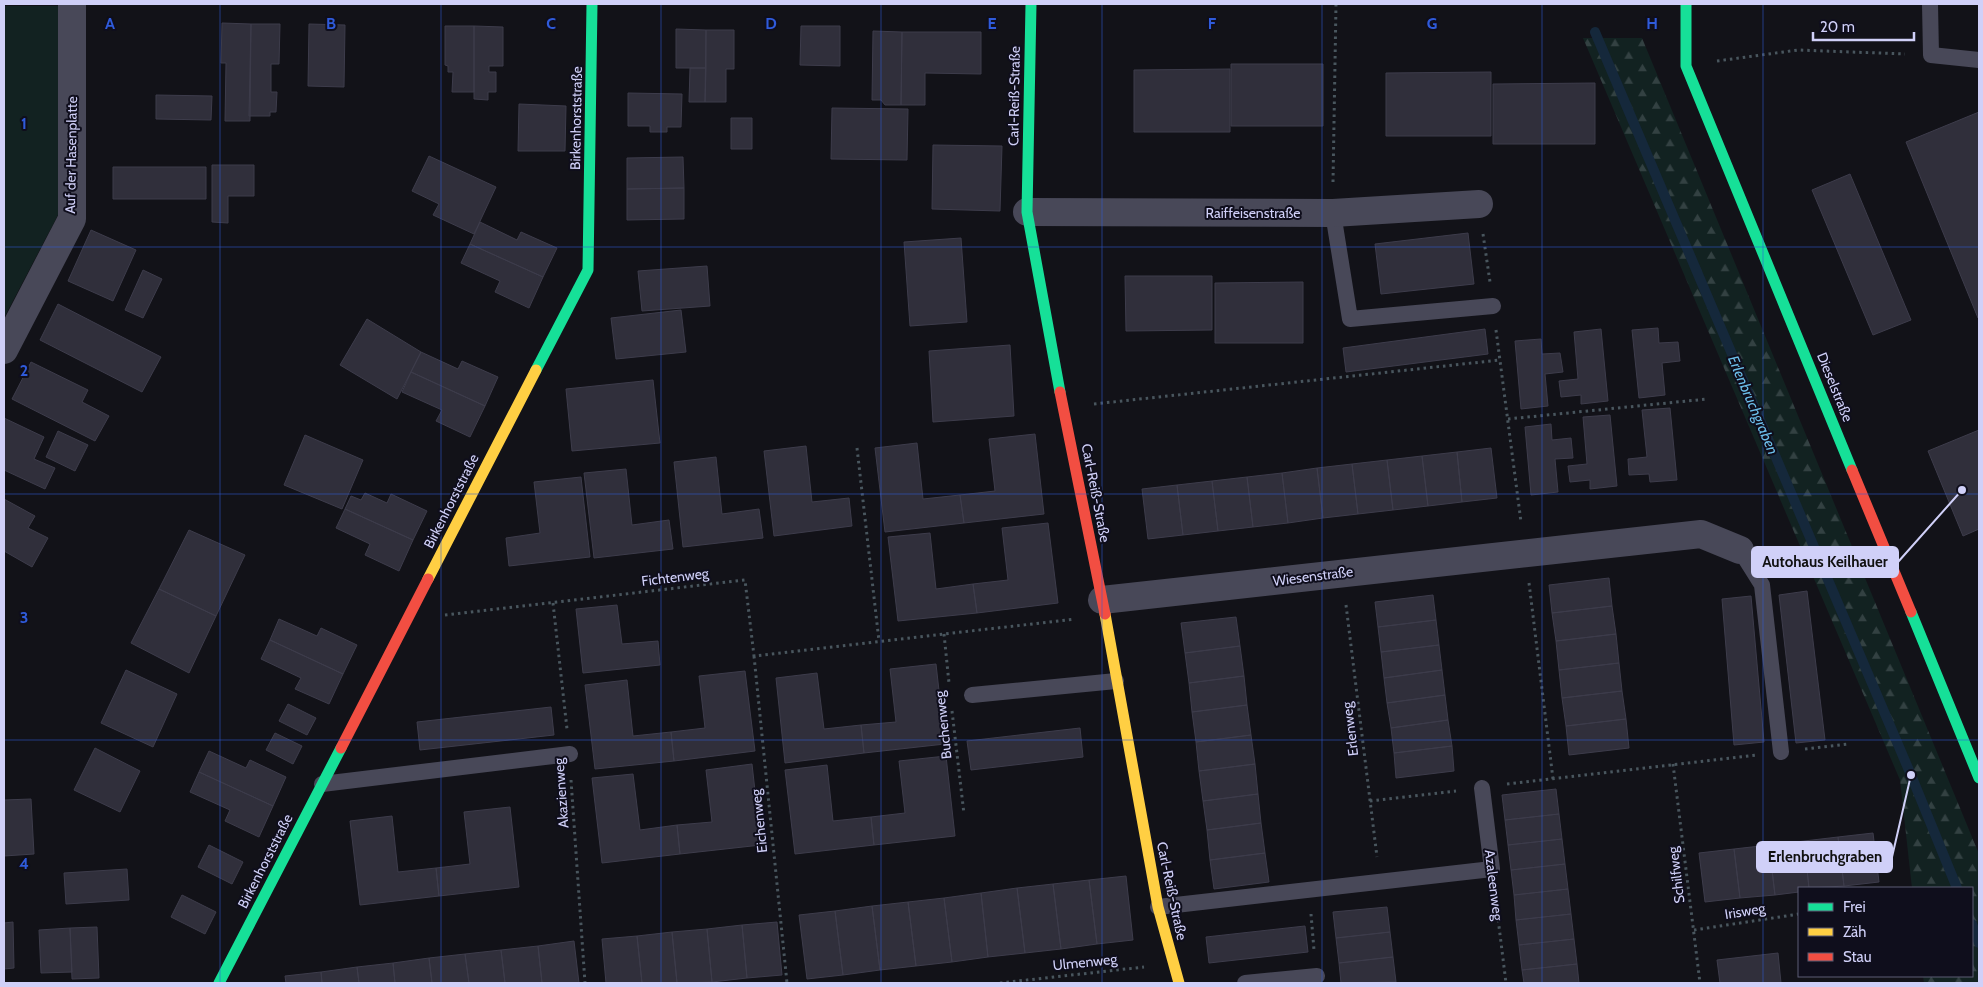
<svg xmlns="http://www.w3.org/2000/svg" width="1983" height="987" viewBox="0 0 1983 987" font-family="Cabin,sans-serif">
  <defs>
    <pattern id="forest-firs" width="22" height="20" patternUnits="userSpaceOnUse" patternTransform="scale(1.25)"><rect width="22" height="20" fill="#122221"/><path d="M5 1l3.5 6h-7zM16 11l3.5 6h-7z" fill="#334142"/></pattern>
  </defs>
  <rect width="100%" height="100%" fill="#121218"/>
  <path fill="#122221" d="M4,6H59L58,215L4,318Z"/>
  <path fill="url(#forest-firs)" d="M1583,38H1642L1979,854V983H1924L1923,976H1972V888H1912L1900,780Z"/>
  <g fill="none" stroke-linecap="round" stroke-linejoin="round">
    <path stroke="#15283b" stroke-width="10" d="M1595,32L1911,775L1957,888
      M1972,924L1979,943"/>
  </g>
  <path fill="#302f3b" stroke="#3d3c4b" d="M222,23L251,24L250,121H225L226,63H221Z
    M251,24H280L279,64H271V92H277L276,112H270V116H249Z
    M309,24L345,25L344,87L308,86Z
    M445,26H474V92H452L453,72H448V66L445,65Z
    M474,26L503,27V66H489V72H496V92H488V100L474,99Z
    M801,26H840V66L800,65Z
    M676,29L706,30V68H676Z
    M706,30H734V69H726V102H705Z
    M873,31L902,32L901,105H885L881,100H872Z
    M902,32H981V74L925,73V105H901Z
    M1231,64H1323V126H1231Z
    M690,68H706L705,102H689Z
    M1230,69V132H1134V70Z
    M1491,72V136H1386V73Z
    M1595,83V144H1493V84Z
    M628,93L682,94L681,127H667V132H650V126H628Z
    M156,95L212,96L211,120L156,119Z
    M519,104L566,106L565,151H518Z
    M832,108L908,109L907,160L831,159Z
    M1979,112V317L1978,318L1906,142Z
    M731,118H752V149H731Z
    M933,145L1002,146L1000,211L932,209Z
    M429,156L496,187L474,234L433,215L439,204L412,191Z
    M683,157L684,188L627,189V158Z
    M212,165H254V196H228V223L212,222Z
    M113,167H206V199H113Z
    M1850,174L1911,320L1873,335L1812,190Z
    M684,188V219L627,220V189Z
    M480,222L517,240L521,232L557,248L543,277L470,244Z
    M91,230L136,250L113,301L68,281Z
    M1468,233L1474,284L1381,294L1375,244Z
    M961,238L967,322L910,326L904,242Z
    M470,244L543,277L529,308L495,292L500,281L461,263Z
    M707,266L710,306L642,311L638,271Z
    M143,270L162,279L143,318L125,310Z
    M1125,276H1212V330L1126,331Z
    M1303,282V343H1215V283Z
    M58,304L161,357L142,392L40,340Z
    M681,310L686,352L616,359L611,318Z
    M367,319L421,352L397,399L340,365Z
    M1658,328L1659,343L1678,342L1680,361L1662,363L1665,395L1639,398L1632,330Z
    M1485,329L1488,354L1346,372L1343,348Z
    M1601,329L1608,401L1581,404V395L1561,397L1559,381L1578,379L1574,332Z
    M1541,339L1542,354L1560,353L1563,372L1545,374L1548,406L1521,409L1515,341Z
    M1010,345L1014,416L933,422L929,351Z
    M421,352L458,369L462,361L498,377L485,406L411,372Z
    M31,362L88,390L82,402L109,416L95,441L12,399Z
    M411,372L485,406L470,437L436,421L442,410L402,392Z
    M653,380L660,443L572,451L566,389Z
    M1670,408L1677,480L1650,482L1649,474L1629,475L1628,459L1647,457L1642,410Z
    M1610,415L1617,486L1590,489V480L1570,482L1568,466L1587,464L1583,417Z
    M4,418L44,437L34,459L55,468L45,489L4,470Z
    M1551,424L1552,440L1571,438L1573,458L1555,459L1558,492L1531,495L1525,427Z
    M1979,430V529L1963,536L1928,451Z
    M58,431L88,445L75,471L46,457Z
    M1035,434L1044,514L964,523L960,495L995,491L989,439Z
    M305,435L363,460L342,509L284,485Z
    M917,443L923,499L960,495L964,523L885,532L875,448Z
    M806,446L812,502L849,498L852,526L774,536L764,451Z
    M1491,448L1497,498L1462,502L1457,452Z
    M1457,452L1462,502L1428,506L1422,456Z
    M1422,456L1428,506L1393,510L1387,460Z
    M716,457L722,514L759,509L763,538L683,547L674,462Z
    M1387,460L1393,510L1358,514L1352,464Z
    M1352,464L1358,514L1323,518L1317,468Z
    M1317,468L1323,518L1288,523L1282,473Z
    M626,469L632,525L669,520L673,549L594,558L584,473Z
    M1282,473L1288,523L1253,527L1247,477Z
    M581,477L590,557L509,566L506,538L540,533L534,482Z
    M1247,477L1253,527L1218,531L1212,481Z
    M1212,481L1218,531L1183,535L1177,485Z
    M1177,485L1183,535L1148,539L1142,489Z
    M365,493L387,503L391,494L427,511L413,540L345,509L351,496L361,500Z
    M4,499L35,516L28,528L48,538L32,567L4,551Z
    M345,509L413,540L399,571L365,555L370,544L336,528Z
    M1048,523L1058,603L977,613L973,584L1008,580L1002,528Z
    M189,530L245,555L216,616L159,589Z
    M930,533L936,589L973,584L977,613L898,621L888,537Z
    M1609,578L1612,606L1552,613L1549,585Z
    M159,589L216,616L189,673L131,643Z
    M1807,591L1825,740L1796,743L1779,595Z
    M1433,595L1436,620L1378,627L1375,602Z
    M1751,596L1764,742L1734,745L1722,599Z
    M617,605L622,644L658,641L660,665L583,673L576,609Z
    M1612,606L1616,634L1556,641L1552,613Z
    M1236,617L1240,646L1185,653L1181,623Z
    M279,619L317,636L321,628L357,645L343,674L270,640Z
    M1436,620L1439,645L1381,652L1378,627Z
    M1616,634L1619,663L1559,670L1556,641Z
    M270,640L343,674L329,704L295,689L301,678L261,659Z
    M1439,645L1442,670L1384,678L1381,652Z
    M1240,646L1244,676L1189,683L1185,653Z
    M1619,663L1622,691L1562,698L1559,670Z
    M936,664L945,744L864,753L861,725L896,722L890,669Z
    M126,670L177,694L153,747L101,723Z
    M1442,670L1445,695L1387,703L1384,678Z
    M745,671L755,751L674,761L671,732L705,728L699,676Z
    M817,673L824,729L861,725L864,753L785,763L776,678Z
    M1244,676L1247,705L1192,712L1189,683Z
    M627,680L633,736L671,732L674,761L595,769L585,685Z
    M1622,691L1626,719L1566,726L1562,698Z
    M1445,695L1448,720L1391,728L1387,703Z
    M288,704L316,718L307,735L279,721Z
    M1247,705L1251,735L1196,742L1192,712Z
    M551,707L554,735L420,750L417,722Z
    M1626,719L1629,748L1569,755L1566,726Z
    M1448,720L1452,746L1394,753L1391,728Z
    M1080,728L1083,757L971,770L967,741Z
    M275,733L302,746L293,764L266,750Z
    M1251,735L1255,764L1199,771L1196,742Z
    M1452,746L1454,771L1396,778L1394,753Z
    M95,748L140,771L120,812L74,790Z
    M209,751L246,768L250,760L286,777L273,806L199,772Z
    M946,756L955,836L874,845L871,817L905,813L899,761Z
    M752,764L761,845L680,854L677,825L712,822L706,770Z
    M1255,764L1258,794L1203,801L1199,771Z
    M827,765L833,821L871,817L874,845L795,854L785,770Z
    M199,772L273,806L259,837L225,821L230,810L190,792Z
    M633,774L640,830L677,825L680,854L602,863L592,778Z
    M1556,789L1559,814L1505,820L1502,795Z
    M1258,794L1261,823L1207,830L1203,801Z
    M31,799L34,854L4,856V800Z
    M510,807L519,887L439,896L436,868L470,864L464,812Z
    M1559,814L1562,839L1508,845L1505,820Z
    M392,816L398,872L436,868L439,896L360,905L350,821Z
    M1261,823L1265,853L1210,860L1207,830Z
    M1873,833L1879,882L1844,886L1838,837Z
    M1838,837L1844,886L1809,888L1804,841Z
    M1562,839L1565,864L1511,870L1508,845Z
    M1804,841L1809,888H1799V892L1775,895L1769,845Z
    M209,845L243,862L232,884L198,867Z
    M1769,845L1775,895L1740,898L1734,849Z
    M1734,849L1740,898L1705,902L1699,853Z
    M1265,853L1269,882L1214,889L1210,860Z
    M1565,864L1568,889L1514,895L1511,870Z
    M127,869L129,900L66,904L64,873Z
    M1126,876L1133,940L1097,944L1089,880Z
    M1089,880L1097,944L1061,949L1053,884Z
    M1053,884L1061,949L1025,953L1017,888Z
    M1017,888L1025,953L988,957L981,893Z
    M1568,889L1571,914L1516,920L1514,895Z
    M981,893L988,957L952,962L944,898Z
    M182,895L216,912L205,934L171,917Z
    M944,898L952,962L916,966L908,902Z
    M908,902L916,966L880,970L872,906Z
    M872,906L880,970L843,975L835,911Z
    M1387,907L1390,932L1336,938L1333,912Z
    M835,911L843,975L807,979L799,915Z
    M1571,914L1574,939L1519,945L1516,920Z
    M13,922L14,968L4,969V923Z
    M777,922L782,975L747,978L742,925Z
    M742,925L747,978L712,982L707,929Z
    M1305,926L1308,952L1209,963L1206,937Z
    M97,927L99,978L72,979L70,928Z
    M70,928L72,972L41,973L39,930Z
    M707,929L712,982L677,983L672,932Z
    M672,932L677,983H642L637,936Z
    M1390,932L1393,957L1339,963L1336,938Z
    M637,936L642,983H606L602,939Z
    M1574,939L1577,964L1522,970L1519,945Z
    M574,941L579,983H542L538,946Z
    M538,946L542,983H505L501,950Z
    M501,950L505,983H469L465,954Z
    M1778,953L1781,983H1720L1717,960Z
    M465,954L469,983H432L429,958Z
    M1393,957L1396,982L1341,983L1339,963Z
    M429,958L432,983H395L393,963Z
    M393,963L395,983H359L357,967Z
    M1577,964L1579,983H1524L1522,970Z
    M357,967L359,983H322L321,972Z
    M321,972L322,983H286L285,976Z"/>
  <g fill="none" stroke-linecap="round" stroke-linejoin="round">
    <path stroke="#49565e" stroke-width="3" stroke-dasharray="2.5 4" stroke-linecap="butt" d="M1717,61L1798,50L1905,54
      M1333,182L1336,4
      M1483,234L1490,282
      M1496,330L1521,522
      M1094,404L1500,360
      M1508,419L1707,399
      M857,448L879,641
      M1529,583L1553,779
      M553,603L567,729
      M1346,605L1377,857
      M445,615L745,580L754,656L1075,619
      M944,634L949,683
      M754,656L787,983
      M952,711L964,814
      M1805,749L1849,744
      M1673,764L1700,983
      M571,780L585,983
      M1507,784L1757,755
      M1370,801L1456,791
      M1495,894L1506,983
      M1311,914L1314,950
      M1694,930L1799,914
      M1000,983L1144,967"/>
    <path stroke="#484858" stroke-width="16" d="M1930,4L1931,55L1979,60
      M1333,213L1350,319L1493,306
      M1740,550L1762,585L1781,752
      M972,695L1116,681
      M322,784L570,754
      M1158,907L1492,869L1482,788
      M1245,983L1317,976"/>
    <path stroke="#484858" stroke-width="28" d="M1027,212L1333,213L1479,204
      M4,350L72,219V4
      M1102,600L1701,534L1740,550"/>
    <path stroke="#16e098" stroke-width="11" d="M1031,4L1027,212L1060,392
      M1686,4V66L1852,470
      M536,370L588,270L592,4
      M1911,612L1979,778
      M219,983L341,748"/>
    <path stroke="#ffcf43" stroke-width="11" d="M428,579L536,370
      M1105,614L1158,907L1179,983"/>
    <path stroke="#f24e42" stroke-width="11" d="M1060,392L1105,614
      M1852,470L1911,612
      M341,748L428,579"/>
  </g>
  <path fill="none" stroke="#2f5bdb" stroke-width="1" stroke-opacity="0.55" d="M220,4V983M441,4V983M661,4V983M881,4V983M1102,4V983M1322,4V983M1542,4V983M1763,4V983M4,247H1979M4,494H1979M4,740H1979"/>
  <g text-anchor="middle" stroke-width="4" stroke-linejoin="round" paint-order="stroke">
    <g font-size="14" fill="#d0d0f8" stroke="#0f0e1c">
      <text transform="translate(1014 96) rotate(-89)" y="5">Carl-Reiß-Straße</text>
      <text transform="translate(576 118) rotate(-89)" y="5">Birkenhorststraße</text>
      <text transform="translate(71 155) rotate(-89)" y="5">Auf der Hasenplatte</text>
      <text x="1253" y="218">Raiffeisenstraße</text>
      <text transform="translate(1835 387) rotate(68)" y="5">Dieselstraße</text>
      <text transform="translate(1096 493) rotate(79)" y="5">Carl-Reiß-Straße</text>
      <text transform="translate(451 501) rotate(-63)" y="5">Birkenhorststraße</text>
      <text transform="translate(1313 576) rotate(-7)" y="5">Wiesenstraße</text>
      <text transform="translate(675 577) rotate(-7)" y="5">Fichtenweg</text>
      <text transform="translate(943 725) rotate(-96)" y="5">Buchenweg</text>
      <text transform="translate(1350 729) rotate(-97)" y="5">Erlenweg</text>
      <text transform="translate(561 793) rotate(-94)" y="5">Akazienweg</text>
      <text transform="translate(759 821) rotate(-96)" y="5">Eichenweg</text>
      <text transform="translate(265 861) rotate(-63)" y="5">Birkenhorststraße</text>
      <text transform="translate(1676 875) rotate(-97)" y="5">Schilfweg</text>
      <text transform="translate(1494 885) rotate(83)" y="5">Azaleenweg</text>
      <text transform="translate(1172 891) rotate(78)" y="5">Carl-Reiß-Straße</text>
      <text transform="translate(1745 911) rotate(-9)" y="5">Irisweg</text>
      <text transform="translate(1085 962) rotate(-6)" y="5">Ulmenweg</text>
    </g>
    <g font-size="15" font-style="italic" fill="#6cbeea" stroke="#0f0e1c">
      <text transform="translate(1753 405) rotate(67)" y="5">Erlenbruchgraben</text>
    </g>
  </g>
  <g font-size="16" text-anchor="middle" font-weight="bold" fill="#2f5bdb" stroke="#0f0e1c" stroke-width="4" stroke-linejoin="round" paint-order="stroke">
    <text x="110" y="29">A</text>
    <text x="331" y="29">B</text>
    <text x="551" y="29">C</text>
    <text x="771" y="29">D</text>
    <text x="992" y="29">E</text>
    <text x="1212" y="29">F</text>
    <text x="1432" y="29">G</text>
    <text x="1652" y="29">H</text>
    <text x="24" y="129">1</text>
    <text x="24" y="376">2</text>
    <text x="24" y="623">3</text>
    <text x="24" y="869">4</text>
  </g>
  <path fill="none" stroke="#d0d0f8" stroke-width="2" d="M1962 490L1898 562M1911 775L1892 857"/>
  <g fill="#d0d0f8" stroke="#0f0e1c" stroke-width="2">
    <circle cx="1962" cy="490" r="5"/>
    <circle cx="1911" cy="775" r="5"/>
  </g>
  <g fill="#d0d0f8" stroke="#d0d0f8" stroke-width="2">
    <rect x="1752" y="547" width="146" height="30" rx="5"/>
    <rect x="1757" y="842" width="135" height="30" rx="5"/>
  </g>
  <g font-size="15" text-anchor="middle" font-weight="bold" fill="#111">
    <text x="1825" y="567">Autohaus Keilhauer</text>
    <text x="1825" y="862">Erlenbruchgraben</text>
  </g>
  <rect width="1983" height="987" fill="none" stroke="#d0d0f8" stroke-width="10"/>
  <rect x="1798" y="887" width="175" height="90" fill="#0f0e1c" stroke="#5c5c74"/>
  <rect x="1808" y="903" width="25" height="8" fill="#16e098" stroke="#5c5c74"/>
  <text x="1843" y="912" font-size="15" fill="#d0d0f8">Frei</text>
  <rect x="1808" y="928" width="25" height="8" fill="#ffcf43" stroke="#5c5c74"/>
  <text x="1843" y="937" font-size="15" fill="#d0d0f8">Zäh</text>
  <rect x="1808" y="953" width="25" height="8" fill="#f24e42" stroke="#5c5c74"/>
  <text x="1843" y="962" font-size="15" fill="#d0d0f8">Stau</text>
  <path d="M1813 32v8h101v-8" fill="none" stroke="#d0d0f8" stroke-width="2.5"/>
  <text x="1820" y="32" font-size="15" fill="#d0d0f8" stroke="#0f0e1c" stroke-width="4" paint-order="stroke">20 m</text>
</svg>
